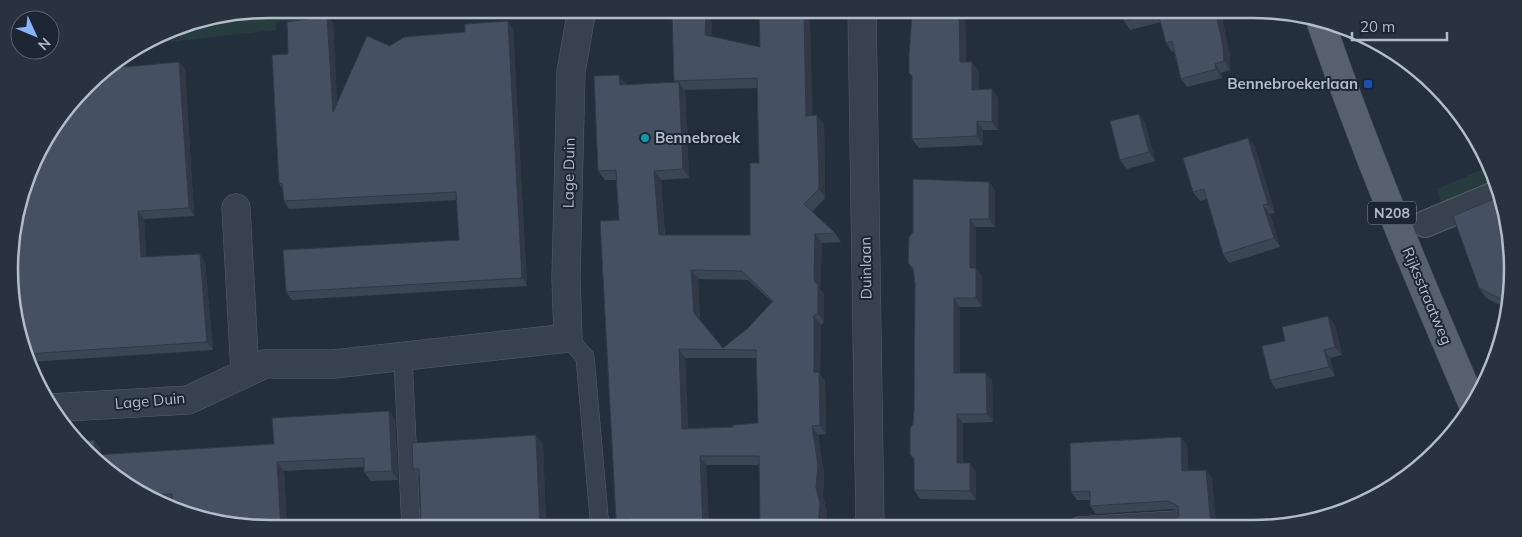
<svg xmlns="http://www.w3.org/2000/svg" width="1522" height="537" viewBox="0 0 1522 537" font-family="Mulish,sans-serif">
  <rect width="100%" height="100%" fill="#242f3e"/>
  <path fill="#263c3f" d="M269,9H420L326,19L276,22V30L142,45L169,28Z
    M1488,167L1494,186L1443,208L1437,189Z"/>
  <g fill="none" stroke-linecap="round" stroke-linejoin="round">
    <defs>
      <path id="service" d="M568,338L585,357L600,528
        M403,358L411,528
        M1078,526L1175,520"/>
      <path id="pedestrian" d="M1425,224L1497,194"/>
      <path id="minor" d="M862,9L870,527
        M236,208L245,373
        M50,408L188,400L265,364H334L568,338L566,278L571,72L582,9"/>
      <path id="primary" d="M1319,17C1364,149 1418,277 1473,405"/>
    </defs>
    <use href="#service" stroke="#565f6c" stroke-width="19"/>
    <use href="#pedestrian" stroke="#565f6c" stroke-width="28"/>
    <use href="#minor" stroke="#565f6c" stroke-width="29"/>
    <use href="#primary" stroke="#414a57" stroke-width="29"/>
    <use href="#service" stroke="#38414e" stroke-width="18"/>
    <use href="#pedestrian" stroke="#38414e" stroke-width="26"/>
    <use href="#minor" stroke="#38414e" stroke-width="28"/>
    <use href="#primary" stroke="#56606e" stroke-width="28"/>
  </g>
  <path fill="#3b4654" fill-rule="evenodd" d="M906,9H977V15H965L966,62H972L979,71L978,90L998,98V130H983V145L919,148L912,139V77L909,73L912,18Z
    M1121,9H1217L1221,14L1230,55V70L1221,73L1222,78L1187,87L1181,79L1174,51L1172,52L1166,43L1161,22L1130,30L1124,21Z
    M706,14L712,23L711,36L760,47L810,20L812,115L824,124L825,187V198L812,212L835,233L841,242L822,243L820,289L824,294V322L821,325L820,374L825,381L826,434L818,435L824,474L823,497L827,512L825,527H760L759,465H706L709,527H621L616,519L619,220L616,180H605L598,171L626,84V85L674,82ZM757,88L759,163L750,235H665L661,180L689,178L685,90ZM698,279L748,280L772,302L748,328L723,348L700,320ZM685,358H757L758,423L733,427L688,428Z
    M327,16L333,23L337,102L390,46L513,29L527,286L292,300L286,292L459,240L457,200L289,209L284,201L283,189L279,184L288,54Z
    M179,62L185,70L194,216L144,219L146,257L205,262L213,350L29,362L18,335L136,66Z
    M1145,122L1155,161L1127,169L1120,160Z
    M1248,138L1255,147L1275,213L1270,214L1280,247L1229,263L1223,254L1207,199L1200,201L1193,192Z
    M989,182L995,191V227H976V268L982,277V307H960V373L992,381L993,422L963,423V463L976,471V500L920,499L914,490V460L910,455L914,411L915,284L913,270L908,263Z
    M1511,234L1506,308L1486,298L1479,288Z
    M1328,316L1335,325L1342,355L1330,358L1335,376L1276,389L1270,380L1285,341Z
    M389,411L395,420L398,480L371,481L364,472V467L284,471L287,528H268L173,503L167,504L124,484L81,441L94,440L101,449V455L274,444Z
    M543,444L546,528H410L421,521L419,478L413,469Z
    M1187,445L1188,471L1206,470L1212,478L1216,526H1145L1174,521L1179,516L1178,512L1174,509L1096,514L1090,506V500H1077L1071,492Z"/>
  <path fill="#303945" d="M959,9H960L965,15L966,71L960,62Z
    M973,9H977V15Z
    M1215,9H1217L1221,14L1230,55V70L1224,61Z
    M804,11L810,20L813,125L806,116Z
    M706,14L712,23L711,44L705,35Z
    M327,16L333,23L338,120L333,112Z
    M508,21L513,29L527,286L522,278Z
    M179,62L185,70L194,216L189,208Z
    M972,62L979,71L978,99L972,90Z
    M1215,64L1221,73L1222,78L1216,69Z
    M619,75L626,84V94L620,85Z
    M679,82L685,91L689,178L683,169Z
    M992,89L998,98V130L992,122Z
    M1139,114L1145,122L1155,161L1149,152Z
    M817,115L824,124L825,198L819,189Z
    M977,121L983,130V145L977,136Z
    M1248,138L1255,147L1275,213L1268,204Z
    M654,171L661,180L665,244L659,235Z
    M989,182L995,191V227L989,219Z
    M1263,205L1270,214L1280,247L1274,238Z
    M138,211L144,219L147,265L141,257Z
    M970,219L976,227V277L970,268Z
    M815,234L822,243L820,289L824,294V322L818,313L814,281Z
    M200,254L205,262L213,350L207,342Z
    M976,268L982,277V307L976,298Z
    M691,270L698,279L700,322L694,313Z
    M954,298L960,307V382L954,373Z
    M814,316L821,325L820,374L825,381L826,434L820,425L814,372Z
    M1328,316L1335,325L1342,355L1335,347Z
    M679,349L685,358L688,438L682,429Z
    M1324,350L1330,358L1335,376L1329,367Z
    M986,373L992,381L993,422L987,414Z
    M389,411L395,420L398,480L392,471Z
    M957,414L963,423V471L957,463Z
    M812,426L818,435L824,474L823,497L827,512L825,527H818L816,488Z
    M536,435L543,444L546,528H540Z
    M1181,437L1187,445L1188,480L1182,471Z
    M94,440L101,449V462L95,455Z
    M700,456L706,465L709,527H703Z
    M277,462L284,471L287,528H281Z
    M970,463L976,471V500L970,491Z
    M1206,470L1212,478L1216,526H1211Z"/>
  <path fill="#455162" stroke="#303945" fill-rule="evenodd" d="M906,9H959L960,62H972V90L992,89V122L977,121V136L912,139V76L909,73V54L912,16Z
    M1121,9H1215L1223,46L1224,61L1215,64L1216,69L1181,79L1172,41L1166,43L1158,13L1124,21Z
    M804,11L806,116L817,115L819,178V189L804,204L835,233L815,234L814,281L818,285V313L814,316V372H819L820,425L812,426L818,465L816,488L820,503L818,527H760L759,456H700L703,527H631L630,519H616L600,221L619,220L616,170L598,171L594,76L619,75L620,85L679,82L683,169L654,171L659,235H750V163H759L757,78L674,81L672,15L706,14L705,35L760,47L759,13ZM691,270L742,271L773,301L748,328L723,348L694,313ZM679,349L756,350L758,423L733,425V427L682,429Z
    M327,16L333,112L367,36L390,46L404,37L465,32V24L508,21L522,278L286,292L283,250L459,240L456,192L284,201L282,183L279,184L272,55L288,54L287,22Z
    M179,62L189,208L138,211L141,257L200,254L207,342L26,354L18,335L11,235L36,153L97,73L106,68L136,66Z
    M1139,114L1149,152L1120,160L1110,121Z
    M1248,138L1268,204L1263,205L1274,238L1223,254L1204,189L1193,192L1183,158Z
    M913,179L989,182V219H970V268H976V298H954V373H986L987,414H957V463H970V491L914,490V458L910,455V428L913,424L914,411L915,284L913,268L908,263L909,237L913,232Z
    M1498,196L1511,234L1507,302L1479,288L1453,216L1496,198Z
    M1328,316L1335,347L1324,350L1329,367L1270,380L1262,346L1285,341L1282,327Z
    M1505,328L1504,335L1500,345L1499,341Z
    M389,411L392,471L364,472V458L277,462L281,528H268L202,519L173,506L172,494L148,495L124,484L81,441L94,440L95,455L274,444L272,418Z
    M536,435L540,528H410L415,521H421L419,469H413L412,443Z
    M1181,437L1182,471L1206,470L1211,526H1145V524L1174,521L1179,516L1178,506L1168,501L1090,506V491L1071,492L1070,443Z
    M395,523L400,528H297Z"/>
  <rect fill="#1a4fb4" stroke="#1d2633" stroke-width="2" x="1363" y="79" width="10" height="10" rx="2.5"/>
  <circle fill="#0f9aa8" stroke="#1d2633" stroke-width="2" cx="645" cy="138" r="5"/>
  <g text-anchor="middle" stroke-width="4" stroke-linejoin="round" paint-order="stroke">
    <rect fill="#1d2633" stroke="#878f9c" stroke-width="1" x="1368" y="201.5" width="48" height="23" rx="4"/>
    <g font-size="14" font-weight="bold" fill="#b4bcc9">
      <text x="1392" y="218">N208</text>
    </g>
    <g font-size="15" font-weight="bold" fill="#b4bcc9" stroke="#1d2633" text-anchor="end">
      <text x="1358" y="89">Bennebroekerlaan</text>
      <text x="655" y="143" text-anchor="start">Bennebroek</text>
    </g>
    <g font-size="15" fill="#b4bcc9" stroke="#1d2633">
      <text transform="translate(569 173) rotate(-89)" y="5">Lage Duin</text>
      <text transform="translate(866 268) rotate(-91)" y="5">Duinlaan</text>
      <text transform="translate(1427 296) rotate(67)" y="5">Rijksstraatweg</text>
      <text transform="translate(150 401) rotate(-5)" y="5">Lage Duin</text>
    </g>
  </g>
  <path d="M0 0H1522V537H0ZM269 18H1253A251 251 0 0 1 1504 269V269A251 251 0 0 1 1253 520H269A251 251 0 0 1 18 269V269A251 251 0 0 1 269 18Z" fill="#29323f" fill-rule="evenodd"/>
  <path fill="none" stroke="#b4bcc9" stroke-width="2.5" d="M269 18H1253A251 251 0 0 1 1504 269V269A251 251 0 0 1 1253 520H269A251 251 0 0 1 18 269V269A251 251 0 0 1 269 18Z"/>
  <g transform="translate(35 35) rotate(134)"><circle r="24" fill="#1d2633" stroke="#59626f"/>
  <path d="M0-4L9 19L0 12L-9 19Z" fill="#8ab4f8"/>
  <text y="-8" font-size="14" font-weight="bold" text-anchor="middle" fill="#b4bcc9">N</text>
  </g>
  <path d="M1352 32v8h95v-8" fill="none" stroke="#b4bcc9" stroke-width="2.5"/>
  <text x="1360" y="32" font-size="15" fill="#b4bcc9" stroke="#1d2633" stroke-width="4" paint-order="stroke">20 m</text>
</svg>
